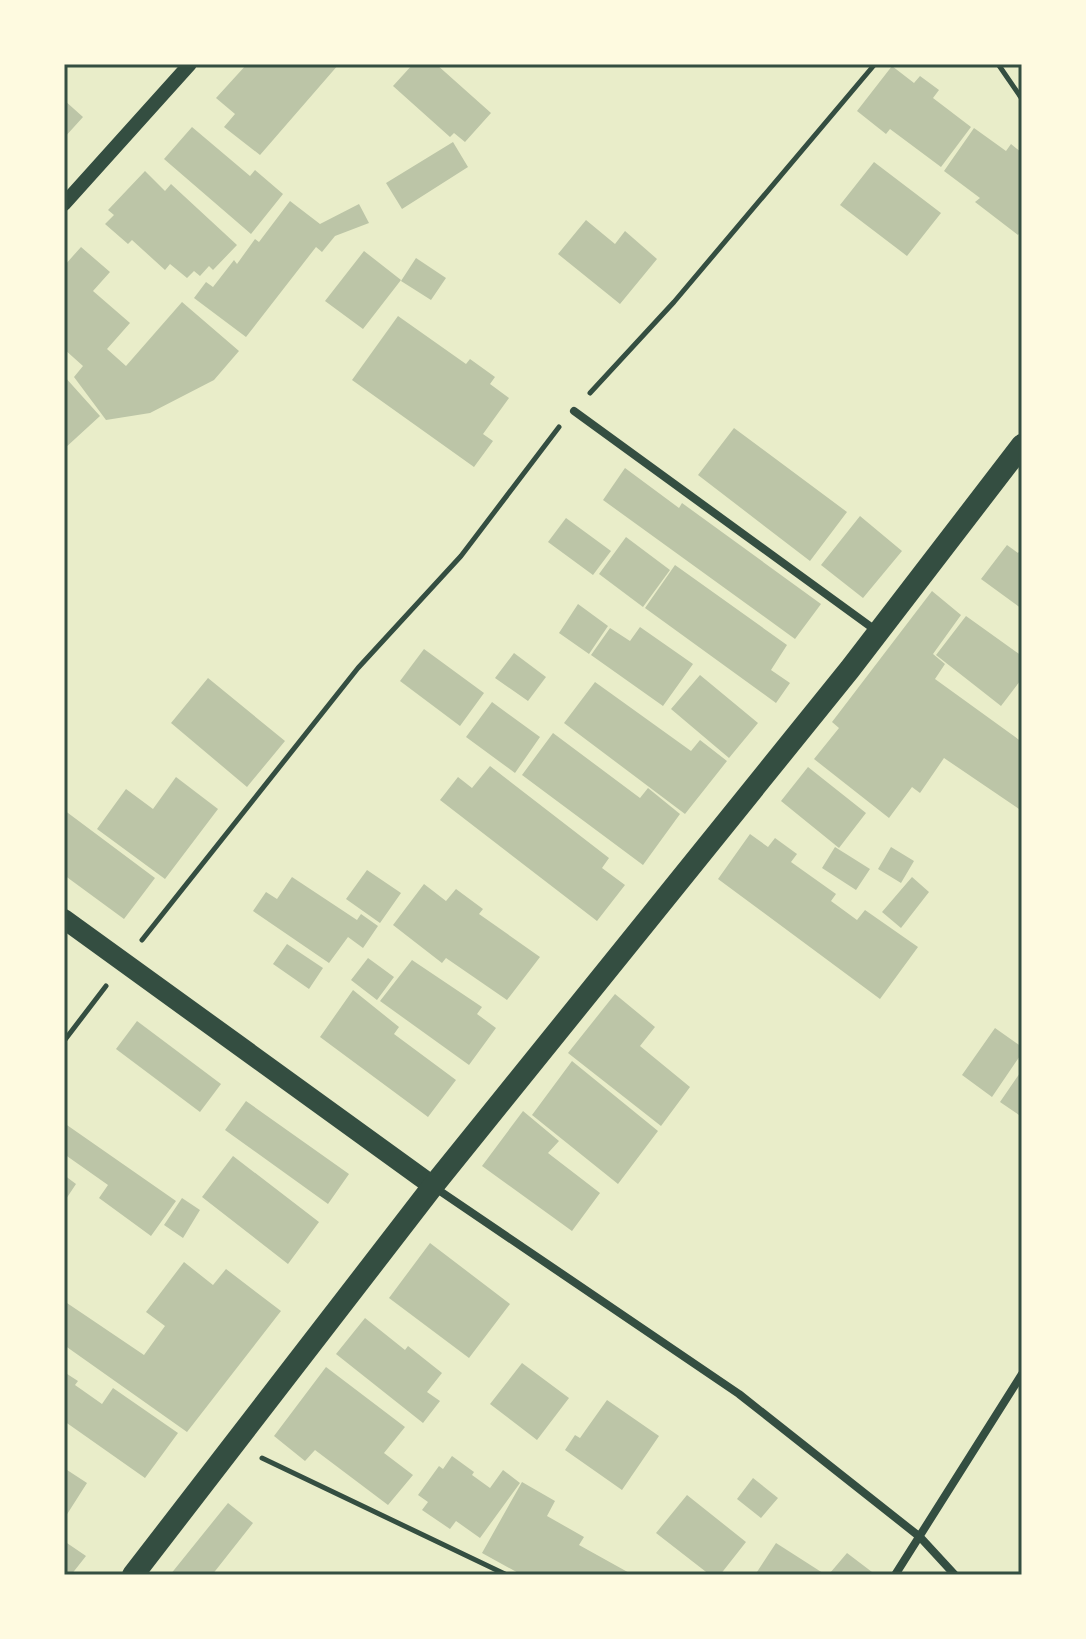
<svg xmlns="http://www.w3.org/2000/svg" width="1086" height="1639" viewBox="0 0 1086 1639" font-family="'IBM Plex Sans',sans-serif">
  <rect width="100%" height="100%" fill="#e9edc9"/>
  <path fill="#bcc5a7" d="M247,64H339L260,155L224,127L235,114L216,98Z
    M413,64H436L491,113L465,142L454,133L450,137L393,86Z
    M892,66L914,83L920,76L939,90L933,98L971,127L941,167L890,129L886,134L857,111Z
    M64,100L83,117L64,138Z
    M192,127L250,176L255,170L283,194L251,234L164,159Z
    M974,128L1006,151L1011,144L1022,153V229L1018,235L975,202L980,198L944,171Z
    M453,142L468,167L402,209L386,183Z
    M874,162L941,213L907,256L840,205Z
    M145,171L165,191L171,184L237,245L213,270L209,266L200,276L194,271L187,278L170,264L165,270L132,240L128,244L105,224L114,215L108,210Z
    M290,201L320,224L359,204L369,223L335,236L322,252L316,247L246,337L194,298L206,282L213,287L234,260L237,264L255,239L259,242Z
    M586,220L615,244L625,231L657,259L620,304L558,254Z
    M81,247L110,272L93,291L130,323L107,349L126,366L182,302L239,351L214,380L150,413L106,420L74,377L83,366L64,349V266Z
    M364,251L401,280L363,329L325,301Z
    M416,258L446,278L431,300L401,281Z
    M398,316L466,364L470,359L495,377L490,384L509,398L483,434L493,441L474,467L352,380Z
    M64,376L100,416L64,449Z
    M734,428L847,512L810,561L698,475Z
    M625,468L679,508L682,503L821,604L795,639L603,500Z
    M860,516L902,551L863,598L821,565Z
    M566,518L611,551L593,575L548,542Z
    M626,537L670,570L643,607L599,574Z
    M1007,545L1018,553L1022,548V609L981,579Z
    M675,565L787,645L771,670L790,683L776,703L645,608Z
    M932,591L961,615L933,654L945,664L935,679L1022,742V811L944,758L920,793L912,787L889,818L814,759L839,728L832,722Z
    M578,604L608,626L589,654L559,633Z
    M966,616L1022,656V683L1020,681L1001,706L936,655Z
    M640,627L693,664L663,706L591,655L610,628L630,641Z
    M424,649L484,693L460,726L400,681Z
    M514,653L546,677L528,701L495,678Z
    M700,675L758,723L729,758L671,709Z
    M208,678L285,741L247,787L171,723Z
    M595,682L691,751L700,740L727,761L685,814L564,723Z
    M492,702L540,737L515,773L466,737Z
    M553,733L640,798L648,788L680,814L643,865L522,775Z
    M490,766L609,858L602,868L625,885L597,921L440,800L458,777L472,788Z
    M808,767L866,813L839,848L781,801Z
    M176,777L218,809L165,879L97,829L126,789L153,809Z
    M64,810L155,878L124,919L64,875Z
    M750,834L768,847L775,838L797,854L791,862L836,894L831,901L857,920L865,910L918,947L880,999L718,879Z
    M835,847L870,869L856,890L822,868Z
    M891,847L914,861L901,883L878,869Z
    M367,870L401,893L380,923L346,899Z
    M292,877L357,920L361,914L378,926L363,948L348,937L329,963L253,911L266,892L277,899Z
    M912,877L929,892L901,928L882,912Z
    M424,884L446,901L456,889L483,909L479,914L540,957L507,1000L446,958L442,963L393,925Z
    M287,944L323,968L309,989L273,964Z
    M368,958L394,977L377,1000L351,980Z
    M412,960L482,1007L477,1014L496,1028L469,1065L380,1001Z
    M353,990L399,1027L394,1034L456,1080L428,1117L320,1037Z
    M615,994L655,1027L640,1046L690,1087L661,1126L568,1053Z
    M137,1021L221,1084L200,1112L116,1049Z
    M995,1028L1022,1047V1053L992,1097L962,1075Z
    M572,1061L658,1131L618,1184L532,1115Z
    M1022,1070V1117L1000,1102Z
    M246,1101L349,1174L328,1204L225,1130Z
    M523,1111L559,1141L548,1153L600,1193L572,1231L482,1166Z
    M64,1123L176,1201L151,1236L99,1198L108,1185L64,1154Z
    M233,1156L319,1222L288,1264L202,1197Z
    M64,1175L76,1184L64,1202Z
    M182,1198L200,1210L183,1238L164,1225Z
    M430,1243L510,1304L469,1358L389,1298Z
    M184,1262L213,1285L226,1269L281,1311L187,1432L64,1345V1301L144,1355L165,1326L146,1312Z
    M365,1318L405,1350L408,1346L442,1373L427,1392L440,1401L423,1423L336,1354Z
    M522,1363L569,1398L537,1440L490,1404Z
    M326,1367L405,1427L384,1453L413,1475L388,1505L315,1450L305,1461L274,1436Z
    M64,1372L78,1381L75,1385L102,1404L113,1388L178,1433L145,1478L64,1421Z
    M607,1400L659,1436L622,1490L565,1450L575,1435L580,1438Z
    M452,1456L474,1472L472,1475L490,1488L503,1470L520,1483L480,1538L456,1521L450,1529L422,1510L428,1502L418,1495L439,1466L443,1469Z
    M64,1468L87,1483L64,1519Z
    M753,1478L778,1498L761,1518L737,1499Z
    M522,1482L555,1501L547,1516L584,1537L579,1545L633,1575H522L482,1553Z
    M687,1495L746,1542L720,1575H710L656,1533Z
    M228,1503L253,1523L212,1575H170Z
    M64,1541L86,1556L71,1575H64Z
    M776,1543L826,1575H755Z
    M847,1553L872,1572L869,1575L830,1573Z"/>
  <g fill="none" stroke-linecap="round" stroke-linejoin="round">
    <path stroke="#344e41" stroke-width="5" d="M998,64L1022,99
      M590,393L674,302L875,64
      M142,940L358,668L461,556L559,427
      M64,1041L106,986
      M262,1458L507,1575"/>
    <path stroke="#344e41" stroke-width="8" d="M574,411L878,632
      M434,1187L739,1394L920,1537L955,1575
      M895,1575L1022,1374"/>
    <path stroke="#344e41" stroke-width="14" d="M64,204L190,64"/>
    <path stroke="#344e41" stroke-width="20" d="M64,919L433,1186"/>
    <path stroke="#344e41" stroke-width="22" d="M133,1575L433,1186L850,669L1022,445"/>
  </g>
  <rect width="1086" height="1639" fill="none" stroke="#fefae0" stroke-width="132"/>
  <rect x="66" y="66" width="954" height="1507" fill="none" stroke="#344e41" stroke-width="3"/>
</svg>
